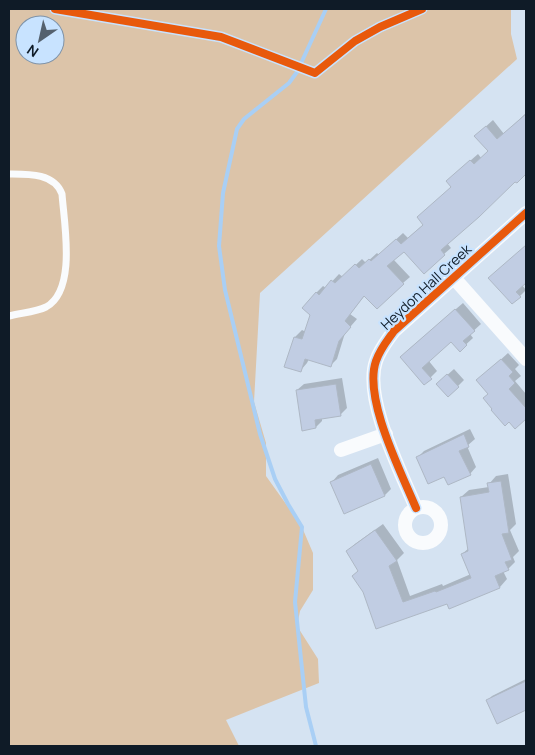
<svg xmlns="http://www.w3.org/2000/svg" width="535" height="755" viewBox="0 0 535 755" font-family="Manrope,sans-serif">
  <rect width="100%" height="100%" fill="#d5e3f2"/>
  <path fill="#dcc4a9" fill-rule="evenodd" d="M9,9H511V34L517,59L260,293L254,402L266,443V476L301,525L313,553V590L300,611L297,626L318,659L319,683L226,720L239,746H9ZM25,25H55V55H25Z"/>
  <path fill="#0003" d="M526,113V173L517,182L515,180L447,243L451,248L444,254L404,250L393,259L410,277L403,283L365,295L350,314L357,319L345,333L337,359L330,366L309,359L307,363L301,370L286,366L295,337L302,330L306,332L312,315L304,308L317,292L323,286L326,288L339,274L343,277L362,259L366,263L377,253L379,255L403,233L408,238L424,224L453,186L455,174L478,154L482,159L490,151L483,129L493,120L504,134Z
    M526,246V281L522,285L526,290L520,296L497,271Z
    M463,303L481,324L470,334L473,338L460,350L451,340L428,360L437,371L425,383L408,350Z
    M508,353L519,365L515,369L521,376L515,381L526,394V418L515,427L489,393L485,374Z
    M454,369L464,380L458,386L445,377Z
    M342,378L347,408L340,415L322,418V421L316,427L297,390L304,384Z
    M470,429L475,439L467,446L476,467L470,474L444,475L417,458L424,451Z
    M378,458L391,489L385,495L332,482L338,475Z
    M508,474L516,524L510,530L519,551L513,557L515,562L508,569L503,571L507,579L500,587L448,602L377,628L364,592L353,576L359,570L347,552L355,544L383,524L404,553L397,560L410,596L442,584L443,586L471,574L462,554L469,548L461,497L469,490L489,487V484L496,476Z
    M526,679V709L498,723L487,701L492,696Z"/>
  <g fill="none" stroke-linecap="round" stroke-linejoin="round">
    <path stroke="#a9cff5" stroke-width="4" d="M316,746L306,707L295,602L302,527L288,504L275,479L260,434L225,290L219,246L223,193L237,129L244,119L289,83L297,72L326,9"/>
  </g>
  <path fill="#c1cde3" stroke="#aeb8c5" d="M526,114V174L517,183L515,182L479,217L441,250L445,255L424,274L404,252L387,266L404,284L377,309L364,296L345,321L351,327L339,341L331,367L305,359L301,372L284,367L294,337L302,339L310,315L302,308L316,292L319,295L331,280L335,283L355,264L359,268L369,259L371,261L396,239L401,244L423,225L417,217L451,187L446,181L470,160L474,164L488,151L474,136L486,126L497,139Z
    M526,245V283L516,292L521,297L512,304L488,278Z
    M455,309L475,331L463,341L467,345L460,352L451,342L422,368L432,379L424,385L400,357Z
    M501,359L513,372L509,376L515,383L509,389L526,408V419L515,429L509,422L505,426L491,410L492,409L483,398L488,394L476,380Z
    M447,374L459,387L448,397L436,384Z
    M336,384L341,416L315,420L316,428L302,431L296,390Z
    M464,434L469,447L459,451L471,475L448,485L444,477L428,484L416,457Z
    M371,464L385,496L344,514L330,482Z
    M501,481L509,533L502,534L512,560L505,562L509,570L495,576L500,588L449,609L447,604L376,629L363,592L352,576L358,571L346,551L375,530L397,561L389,566L403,602L435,591L436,592L471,578L461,554L468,551L460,497L489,492L487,483Z
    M526,681V710L497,724L486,700Z"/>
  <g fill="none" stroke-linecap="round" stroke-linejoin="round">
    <path stroke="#f9fbfd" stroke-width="7" d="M9,174C28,174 54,173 62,194C64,223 77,290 46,307C36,312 20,313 9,316"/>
    <path stroke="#f9fbfd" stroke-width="14" d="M454,278L526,359
      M341,450L386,434
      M405 525a18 18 0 1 1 36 0a18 18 0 1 1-36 0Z
      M416,508C401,472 363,398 376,361C380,349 387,341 394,331L526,213"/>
    <defs>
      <path id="cycleway" d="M55,9L221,37L315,73L355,41L380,27L422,9
        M416,508C401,472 363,398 376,361C380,349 387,341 394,331L526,213"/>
    </defs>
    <use href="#cycleway" stroke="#c8e3ff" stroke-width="11"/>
    <use href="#cycleway" stroke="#e8590c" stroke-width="8"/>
  </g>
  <g text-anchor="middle" stroke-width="4.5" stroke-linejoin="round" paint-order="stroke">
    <g font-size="14" fill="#0f1b27" stroke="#c8e3ff">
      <text transform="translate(426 287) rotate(-43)" y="5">Heydon Hall Creek</text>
    </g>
  </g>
  <rect width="535" height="755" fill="none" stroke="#0f1b27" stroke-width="20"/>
  <g transform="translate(40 40) rotate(214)"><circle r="24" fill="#c8e3ff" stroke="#7e93a9"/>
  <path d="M0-4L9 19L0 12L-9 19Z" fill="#54616e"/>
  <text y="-8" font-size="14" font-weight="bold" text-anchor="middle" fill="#0f1b27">N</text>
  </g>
</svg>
